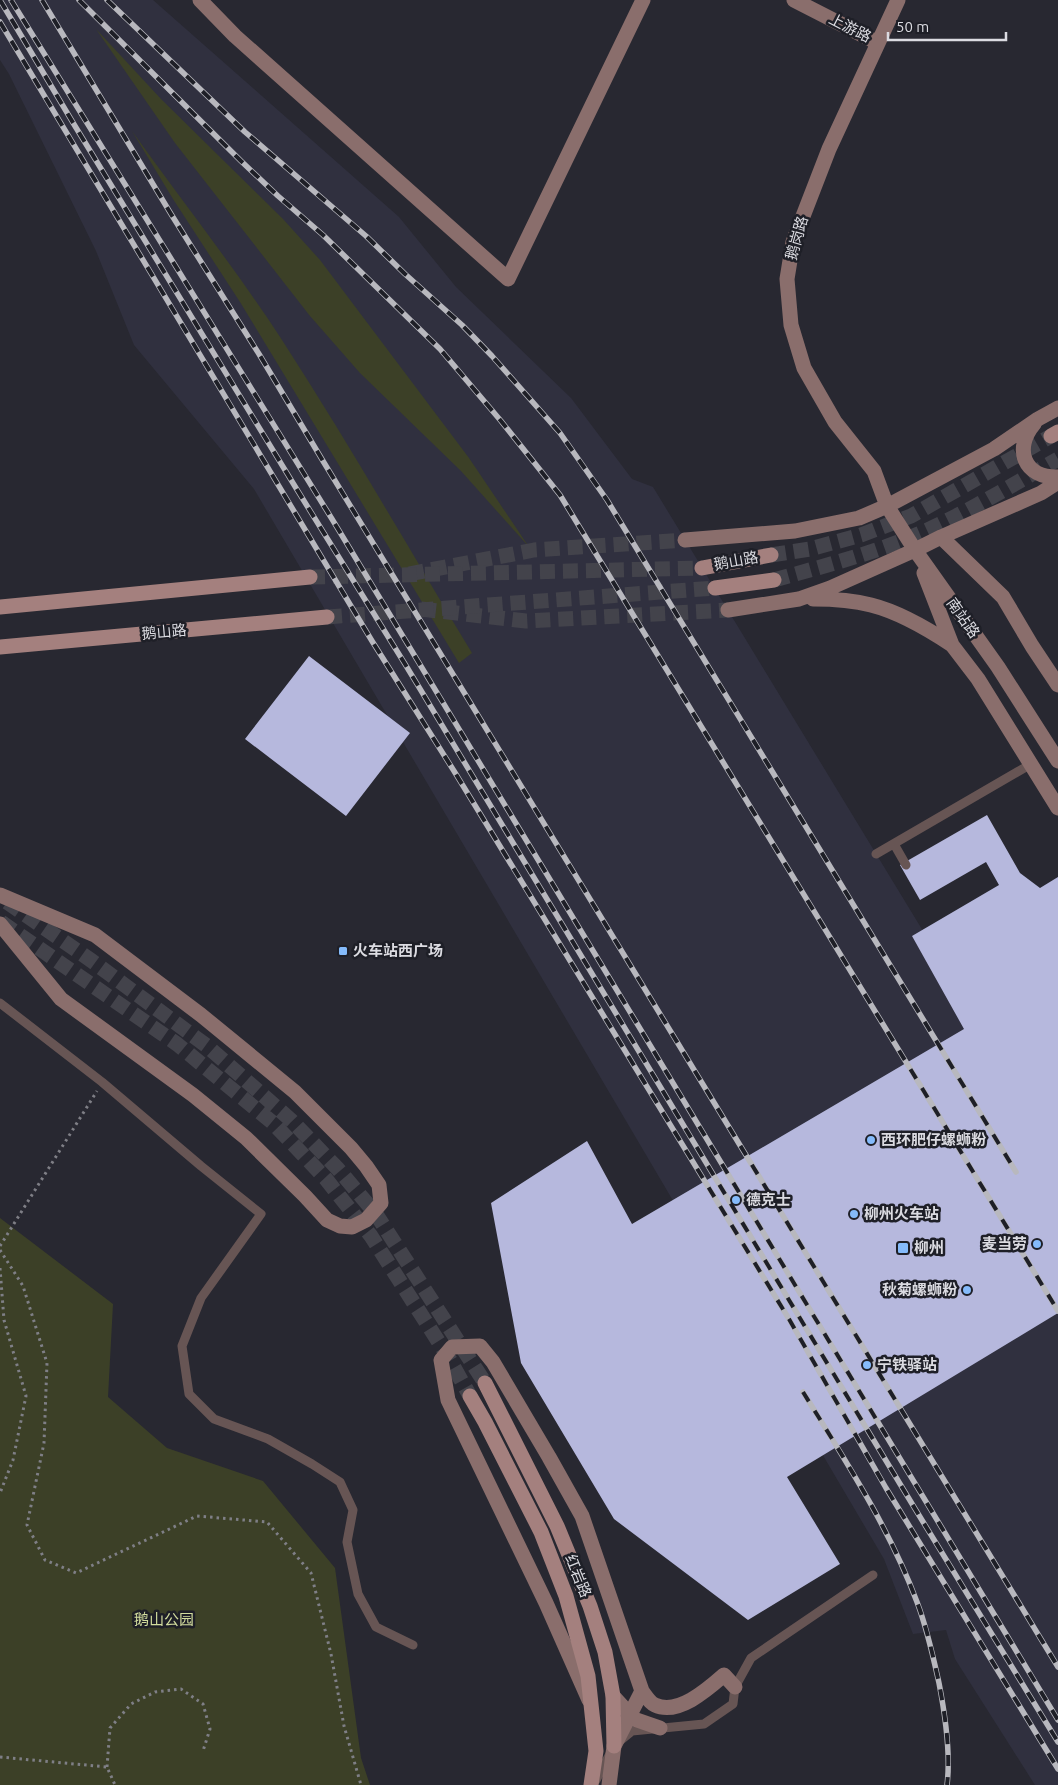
<svg xmlns="http://www.w3.org/2000/svg" width="1058" height="1785" viewBox="0 0 1058 1785" font-family="Ubuntu,'Noto Sans SC',sans-serif">
  <rect width="100%" height="100%" fill="#282831"/>
  <path fill="#30303f" d="M0,0H153L399,217L456,287L571,398L632,479L653,487L1058,1153V1785H1035L955,1659L946,1630L913,1634L884,1559L254,489L134,345L96,251L9,74L0,60Z"/>
  <path fill="#3c4027" d="M96,29L161,99L283,219L320,260L469,458L529,547L461,471L360,373L310,316L175,143Z
    M132,131C182,201 235,268 282,340C348,442 409,549 472,653L459,663L240,302L173,199Z
    M0,1218L113,1304L108,1397L167,1448L263,1481L335,1568L361,1758L370,1785H0Z"/>
  <path fill="#b6b8dd" d="M309,656L410,733L346,816L245,739Z
    M987,815L1020,873L1040,888L1058,877V1313L787,1477L840,1564L748,1620L614,1519L521,1363L491,1203L587,1141L632,1224L964,1029L912,936L999,885L986,862L920,900L900,865Z"/>
  <g fill="none" stroke-linecap="round" stroke-linejoin="round">
    <path stroke="#43434b" stroke-width="15" stroke-dasharray="15 8" stroke-linecap="butt" d="M409,574L534,550L685,540
      M421,609L526,621L728,610"/>
    <path stroke="#43434b" stroke-width="15" stroke-dasharray="15 8" stroke-linecap="butt" d="M771,555L810,549L861,535L911,516L1051,436
      M310,577L702,568
      M774,580C824,566 875,553 923,532C970,511 1014,484 1058,459
      M327,617L715,588
      M7,902L92,961L207,1046L292,1121L338,1169L376,1214L485,1383
      M1,922L177,1044L273,1123L326,1179L371,1236L447,1355L470,1396"/>
    <path stroke="#7f7f86" stroke-width="3" stroke-dasharray="2.5 4" stroke-linecap="butt" d="M0,1246L97,1091
      M0,1250L23,1286L47,1363L44,1443L27,1525L45,1560L76,1573L197,1516L267,1522L311,1573L331,1654L344,1726L361,1785
      M0,1268L4,1320L26,1396L13,1460L0,1493
      M0,1757L107,1767L115,1785
      M107,1767L110,1728L131,1704L155,1692L181,1689L203,1704L210,1729L203,1751"/>
    <path stroke="#675554" stroke-width="9" d="M894,844L906,865
      M876,854L1031,764
      M0,1003L102,1082L201,1166L261,1214L201,1298L182,1346L189,1394L214,1419L268,1439L312,1464L340,1482L353,1510L347,1542L358,1594L376,1627L413,1645
      M621,1740L632,1731L704,1724L733,1704L735,1687L751,1658L873,1575
      M596,1780L610,1754"/>
    <path stroke="#8a6e6c" stroke-width="15" d="M200,0L235,36L508,279L643,0
      M794,0L878,43
      M898,0L829,149L793,242L787,279L791,325L804,368L835,422L874,471L887,506L915,550L998,667L1058,761
      M1034,424C1013,449 1024,478 1058,477
      M941,537L1003,597L1032,646L1058,685
      M685,540L795,531L859,518L887,506L994,449L1038,419L1058,408
      M924,573L952,645L978,679L1058,808
      M813,599C832,599 852,600 871,605C899,612 928,629 952,645
      M728,610L799,599L830,588L915,550L941,537L1041,493L1058,482
      M0,895L95,935L201,1015L295,1092L351,1148L366,1166L379,1185L381,1203L366,1220L352,1227L340,1226L327,1220L305,1196L246,1138L193,1095L61,999L0,924
      M613,1696L634,1719L660,1728
      M589,1700L546,1603L448,1400L441,1360L452,1347L480,1346L493,1362L549,1457L582,1516L642,1691C645,1695 650,1703 655,1705C678,1716 708,1689 724,1675L735,1687
      M609,1785L614,1746L642,1691"/>
    <path stroke="#a4807e" stroke-width="15" d="M1051,436L1058,432
      M702,568L771,555
      M715,588L774,580
      M0,607L310,577
      M0,647L327,617
      M485,1383L557,1526L590,1606L605,1652L613,1696L614,1746
      M470,1396L485,1422L541,1532L566,1596L588,1676L596,1751L591,1785"/>
    <defs>
      <path id="rail" d="M0,0L75,126L296,488L405,664L917,1512L1058,1742
        M11,0L332,519L1058,1720
        M42,0L171,214L259,354L323,461L1058,1667
        M79,0L241,161L278,196L323,235L440,349L501,421L560,495L1058,1311
        M107,0L245,132L366,236L405,274L462,325L492,356L560,433L607,500L1016,1172
        M0,22L372,641L454,771L789,1319L886,1488L1058,1769
        M803,1392C845,1460 889,1527 917,1602C927,1628 933,1656 939,1683C945,1714 951,1753 947,1785"/>
    </defs>
    <use href="#rail" stroke="#b8b8be" stroke-width="5.5"/>
    <use href="#rail" stroke="#1e1f27" stroke-width="4" stroke-dasharray="11" stroke-linecap="butt"/>
  </g>
  <g fill="#85bbfb" stroke="#1e1f27" stroke-width="2">
    <rect x="338" y="946" width="10" height="10" rx="2.5"/>
    <circle cx="871" cy="1140" r="5"/>
    <circle cx="736" cy="1200" r="5"/>
    <circle cx="854" cy="1214" r="5"/>
    <circle cx="1037" cy="1244" r="5"/>
    <rect x="897" y="1242" width="12" height="12" rx="2.5"/>
    <circle cx="967" cy="1290" r="5"/>
    <circle cx="867" cy="1365" r="5"/>
  </g>
  <g text-anchor="middle" stroke-width="5" stroke-linejoin="round" paint-order="stroke">
    <g font-size="15" fill="#dbdbe1" stroke="#1e1f27">
      <text transform="translate(850 28) rotate(27)" y="5">上游路</text>
      <text transform="translate(797 238) rotate(-74)" y="5">鹅岗路</text>
      <text transform="translate(736 561) rotate(-10)" y="5">鹅山路</text>
      <text transform="translate(963 618) rotate(55)" y="5">南站路</text>
      <text transform="translate(164 632) rotate(-5)" y="5">鹅山路</text>
      <text transform="translate(578 1576) rotate(68)" y="5">红岩路</text>
    </g>
    <g font-size="15" font-weight="bold" fill="#dbdbe1" stroke="#1e1f27" text-anchor="start">
      <text x="353" y="956">火车站西广场</text>
      <text x="881" y="1145">西环肥仔螺蛳粉</text>
      <text x="746" y="1205">德克士</text>
      <text x="864" y="1219">柳州火车站</text>
      <text x="1027" y="1249" text-anchor="end">麦当劳</text>
      <text x="914" y="1253">柳州</text>
      <text x="957" y="1295" text-anchor="end">秋菊螺蛳粉</text>
      <text x="877" y="1370">宁铁驿站</text>
    </g>
    <g font-size="15" fill="#d2dc9d" stroke="#1e1f27">
      <text x="164" y="1625">鹅山公园</text>
    </g>
  </g>
  <path d="M888 32v8h118v-8" fill="none" stroke="#dbdbe1" stroke-width="2.5"/>
  <text x="896" y="32" font-size="15" fill="#dbdbe1" stroke="#1e1f27" stroke-width="4" paint-order="stroke">50 m</text>
</svg>
